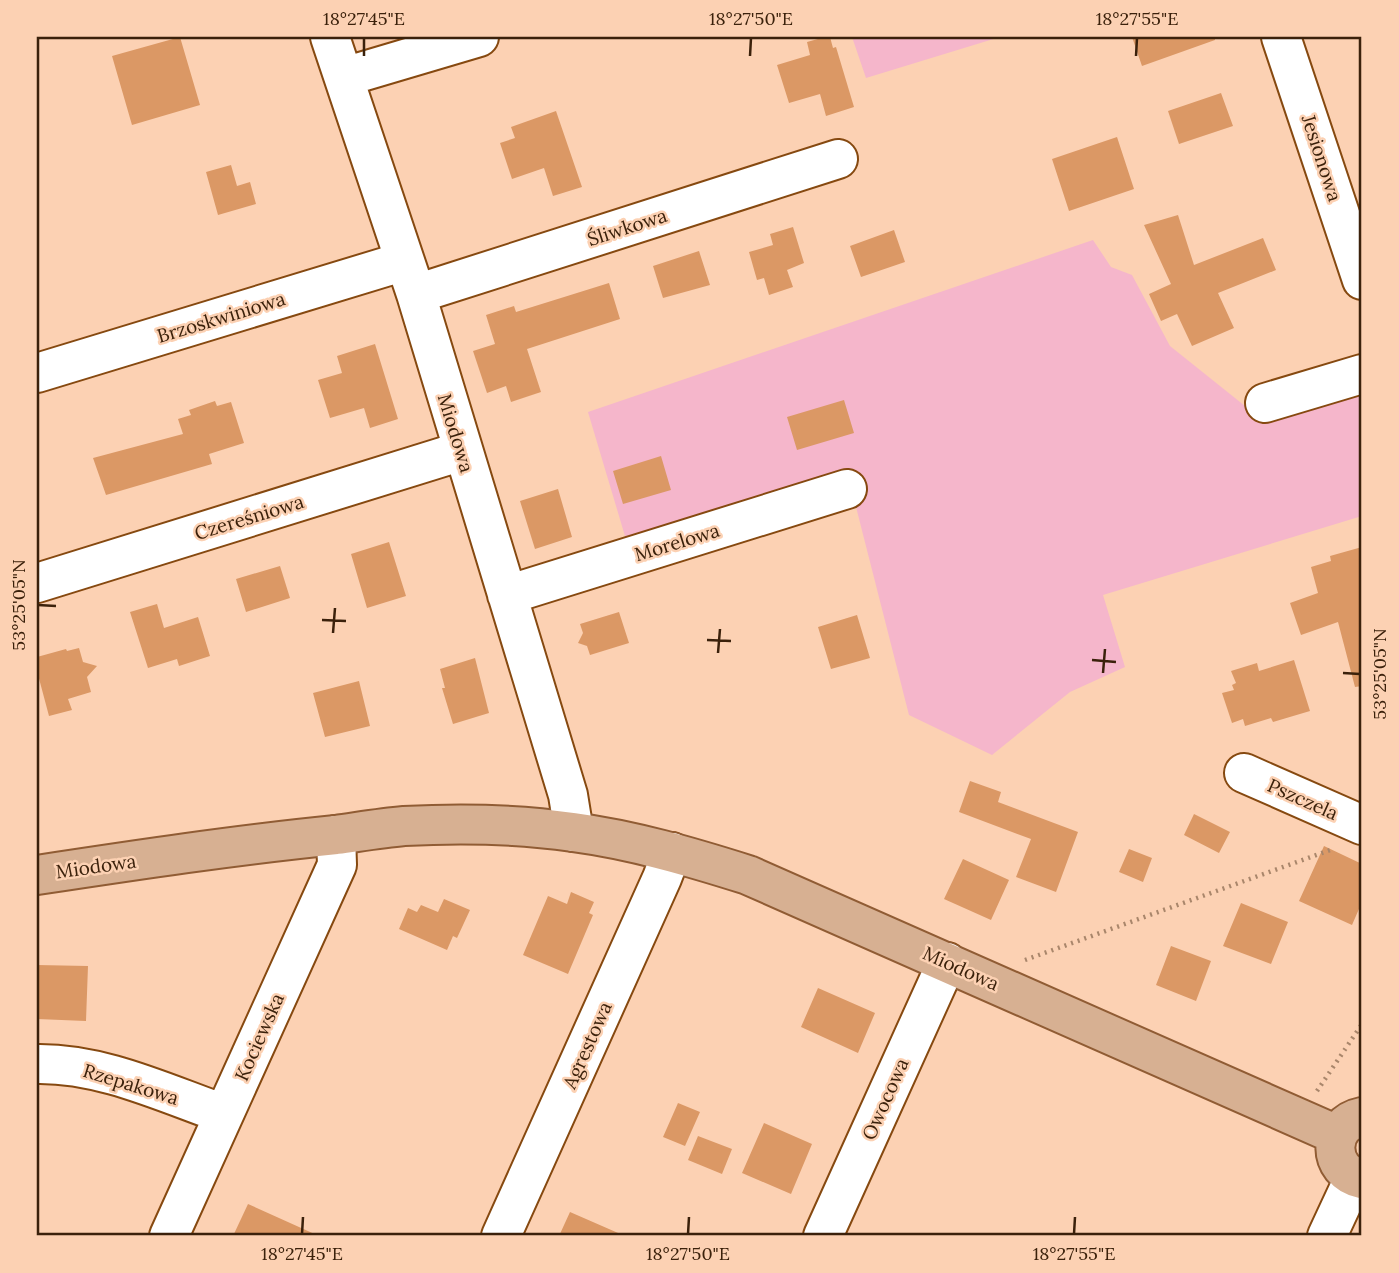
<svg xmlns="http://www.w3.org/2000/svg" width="1399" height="1273" viewBox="0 0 1399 1273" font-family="Lora,serif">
  <rect width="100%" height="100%" fill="#fcd1b3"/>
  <path fill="#f5b6cb" d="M852,37H1000L866,78Z
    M1093,240L1111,267L1132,275L1170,346L1260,418L1362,388V516L1103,595L1125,667L1070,692L992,755L909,715L855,503L636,573L588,412Z"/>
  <path fill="#db9865" d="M180,37L200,105L132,125L112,56Z
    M825,37H830L833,48L836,47L854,107L826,116L820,94L789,103L777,65L810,55L807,42Z
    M1132,37H1215V40L1142,66Z
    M1221,93L1233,126L1179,144L1168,111Z
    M556,111L582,187L553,196L544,168L512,179L500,143L515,138L511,127Z
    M1117,137L1134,189L1069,211L1052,159Z
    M231,165L237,186L250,182L256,204L218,215L206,172Z
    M1178,215L1194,265L1263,238L1276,270L1218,293L1234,328L1192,346L1177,314L1161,321L1149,294L1171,284L1144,225Z
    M793,227L804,263L787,270L793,287L769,295L764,278L757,280L749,252L773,245L770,234Z
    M894,230L905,262L861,277L850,246Z
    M699,251L710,285L663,298L653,266Z
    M609,283L620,319L527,349L541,392L511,402L506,386L487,393L473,351L495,344L486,315L514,306L516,312Z
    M375,344L398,419L370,428L364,408L330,418L318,380L342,373L337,356Z
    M844,400L854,433L797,450L787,417Z
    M215,401L217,406L231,402L244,443L209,454L212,464L106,495L93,458L183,434L178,419L191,415L189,410Z
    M661,456L671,490L623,504L613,471Z
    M558,489L572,537L535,549L520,501Z
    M389,542L406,596L367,608L351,554Z
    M1362,547V686L1355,687L1338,622L1301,635L1290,603L1318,593L1311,567L1331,561L1330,556Z
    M280,566L290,598L246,612L236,579Z
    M157,604L164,628L198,617L210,656L179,666L177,659L148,668L130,612Z
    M619,612L629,643L590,655L587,646L578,643L583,633L580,624Z
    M857,615L870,658L831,669L818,627Z
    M79,648L83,662L97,666L87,677L91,692L68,699L72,710L49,716L37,671V657L66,649L67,651Z
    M475,658L489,713L453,724L442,688H445L440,669Z
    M1294,660L1310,711L1273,722L1271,718L1245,726L1243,719L1232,723L1222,693L1234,690L1232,685L1236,683L1231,671L1257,663L1259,671Z
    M359,681L370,726L325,737L313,693Z
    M970,781L1001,792L998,802L1078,832L1056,892L1016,877L1031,839L959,812Z
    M1194,814L1230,832L1219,853L1184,835Z
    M1324,846L1362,864V902L1352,925L1299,901Z
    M1129,849L1152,858L1143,882L1119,872Z
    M963,859L1009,880L991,920L944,899Z
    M571,892L594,902L589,913L593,915L568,974L523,955L548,896L567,904Z
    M444,899L470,910L457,938L453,936L447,950L399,929L408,908L417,912L421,905L438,912Z
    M1241,903L1288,922L1271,964L1223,946Z
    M1171,946L1211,961L1196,1001L1156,985Z
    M37,965L88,966L86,1021L37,1019Z
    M818,988L875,1013L858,1053L801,1027Z
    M678,1103L700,1112L685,1146L663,1137Z
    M764,1123L812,1144L791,1194L742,1173Z
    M698,1136L732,1149L722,1174L688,1160Z
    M248,1204L319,1236H233Z
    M570,1212L625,1236H559Z"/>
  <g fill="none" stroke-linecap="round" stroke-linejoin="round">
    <defs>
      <path id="minor" d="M330,37L416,294L568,795L574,832
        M1281,37L1362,280
        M344,77L479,37
        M416,294L838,159
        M37,373L405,261
        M1265,403L1362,374
        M37,583L462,451
        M507,595L847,489
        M1244,773L1362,825
        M37,1064C102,1063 164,1093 224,1114
        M169,1236L337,865L336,835
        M501,1236L662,878L672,852
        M823,1236L947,962
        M1327,1236L1354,1178"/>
      <path id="major" d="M37,875C136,860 236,845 336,835C358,832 381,828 404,826C460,823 518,824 573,832C633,840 691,857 748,875L1337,1135
        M1362,1117C1326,1124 1327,1172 1362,1179"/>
    </defs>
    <use href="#minor" stroke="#864910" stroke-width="42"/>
    <use href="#major" stroke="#905c34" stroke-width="42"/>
    <path stroke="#a9866b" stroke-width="4.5" stroke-dasharray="2 5" stroke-linecap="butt" d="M1025,960L1333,849
      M1317,1091L1362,1024"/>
    <use href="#minor" stroke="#fff" stroke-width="38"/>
    <use href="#major" stroke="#d7b092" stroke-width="38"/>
  </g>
  <path fill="none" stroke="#3b210b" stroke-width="2.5" d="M364,56V38M750,56L751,38M1136,56L1137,38M38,605L56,606M322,620L346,621M333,633L335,608M707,640L731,641M718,653L720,629M1092,660L1116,662M1103,673L1105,649M1343,673L1360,674M302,1234L303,1217M688,1234L689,1217M1074,1234L1075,1217"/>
  <g text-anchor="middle" stroke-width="5" stroke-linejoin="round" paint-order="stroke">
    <g font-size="19" fill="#3b210b" stroke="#fcd1b3">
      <text transform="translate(1322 158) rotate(72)" y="7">Jesionowa</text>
      <text transform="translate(627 227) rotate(-18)" y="7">Śliwkowa</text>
      <text transform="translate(221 317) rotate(-17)" y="7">Brzoskwiniowa</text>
      <text transform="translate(456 433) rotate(73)" y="7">Miodowa</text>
      <text transform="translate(249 517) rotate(-17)" y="7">Czereśniowa</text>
      <text transform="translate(677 542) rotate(-17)" y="7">Morelowa</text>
      <text transform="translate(1303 799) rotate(24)" y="7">Pszczela</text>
      <text transform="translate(96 866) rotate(-8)" y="7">Miodowa</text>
      <text transform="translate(961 968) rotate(24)" y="7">Miodowa</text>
      <text transform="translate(259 1037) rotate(-66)" y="7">Kociewska</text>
      <text transform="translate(587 1045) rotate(-66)" y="7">Agrestowa</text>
      <text transform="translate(131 1084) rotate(17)" y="7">Rzepakowa</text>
      <text transform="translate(885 1099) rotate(-66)" y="7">Owocowa</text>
    </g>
  </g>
  <rect width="1399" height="1273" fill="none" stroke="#fcd1b3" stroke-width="77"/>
  <rect x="38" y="38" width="1322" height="1196" fill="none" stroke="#3b210b" stroke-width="2.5"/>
  <g font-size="18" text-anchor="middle" fill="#3b210b">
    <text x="364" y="25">18°27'45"E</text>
    <text x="751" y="25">18°27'50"E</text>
    <text x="1137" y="25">18°27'55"E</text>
    <text transform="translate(19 605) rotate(-90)" y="6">53°25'05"N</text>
    <text transform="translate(1380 674) rotate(-90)" y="6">53°25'05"N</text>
    <text x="302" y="1260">18°27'45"E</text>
    <text x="688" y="1260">18°27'50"E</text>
    <text x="1074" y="1260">18°27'55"E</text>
  </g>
</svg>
